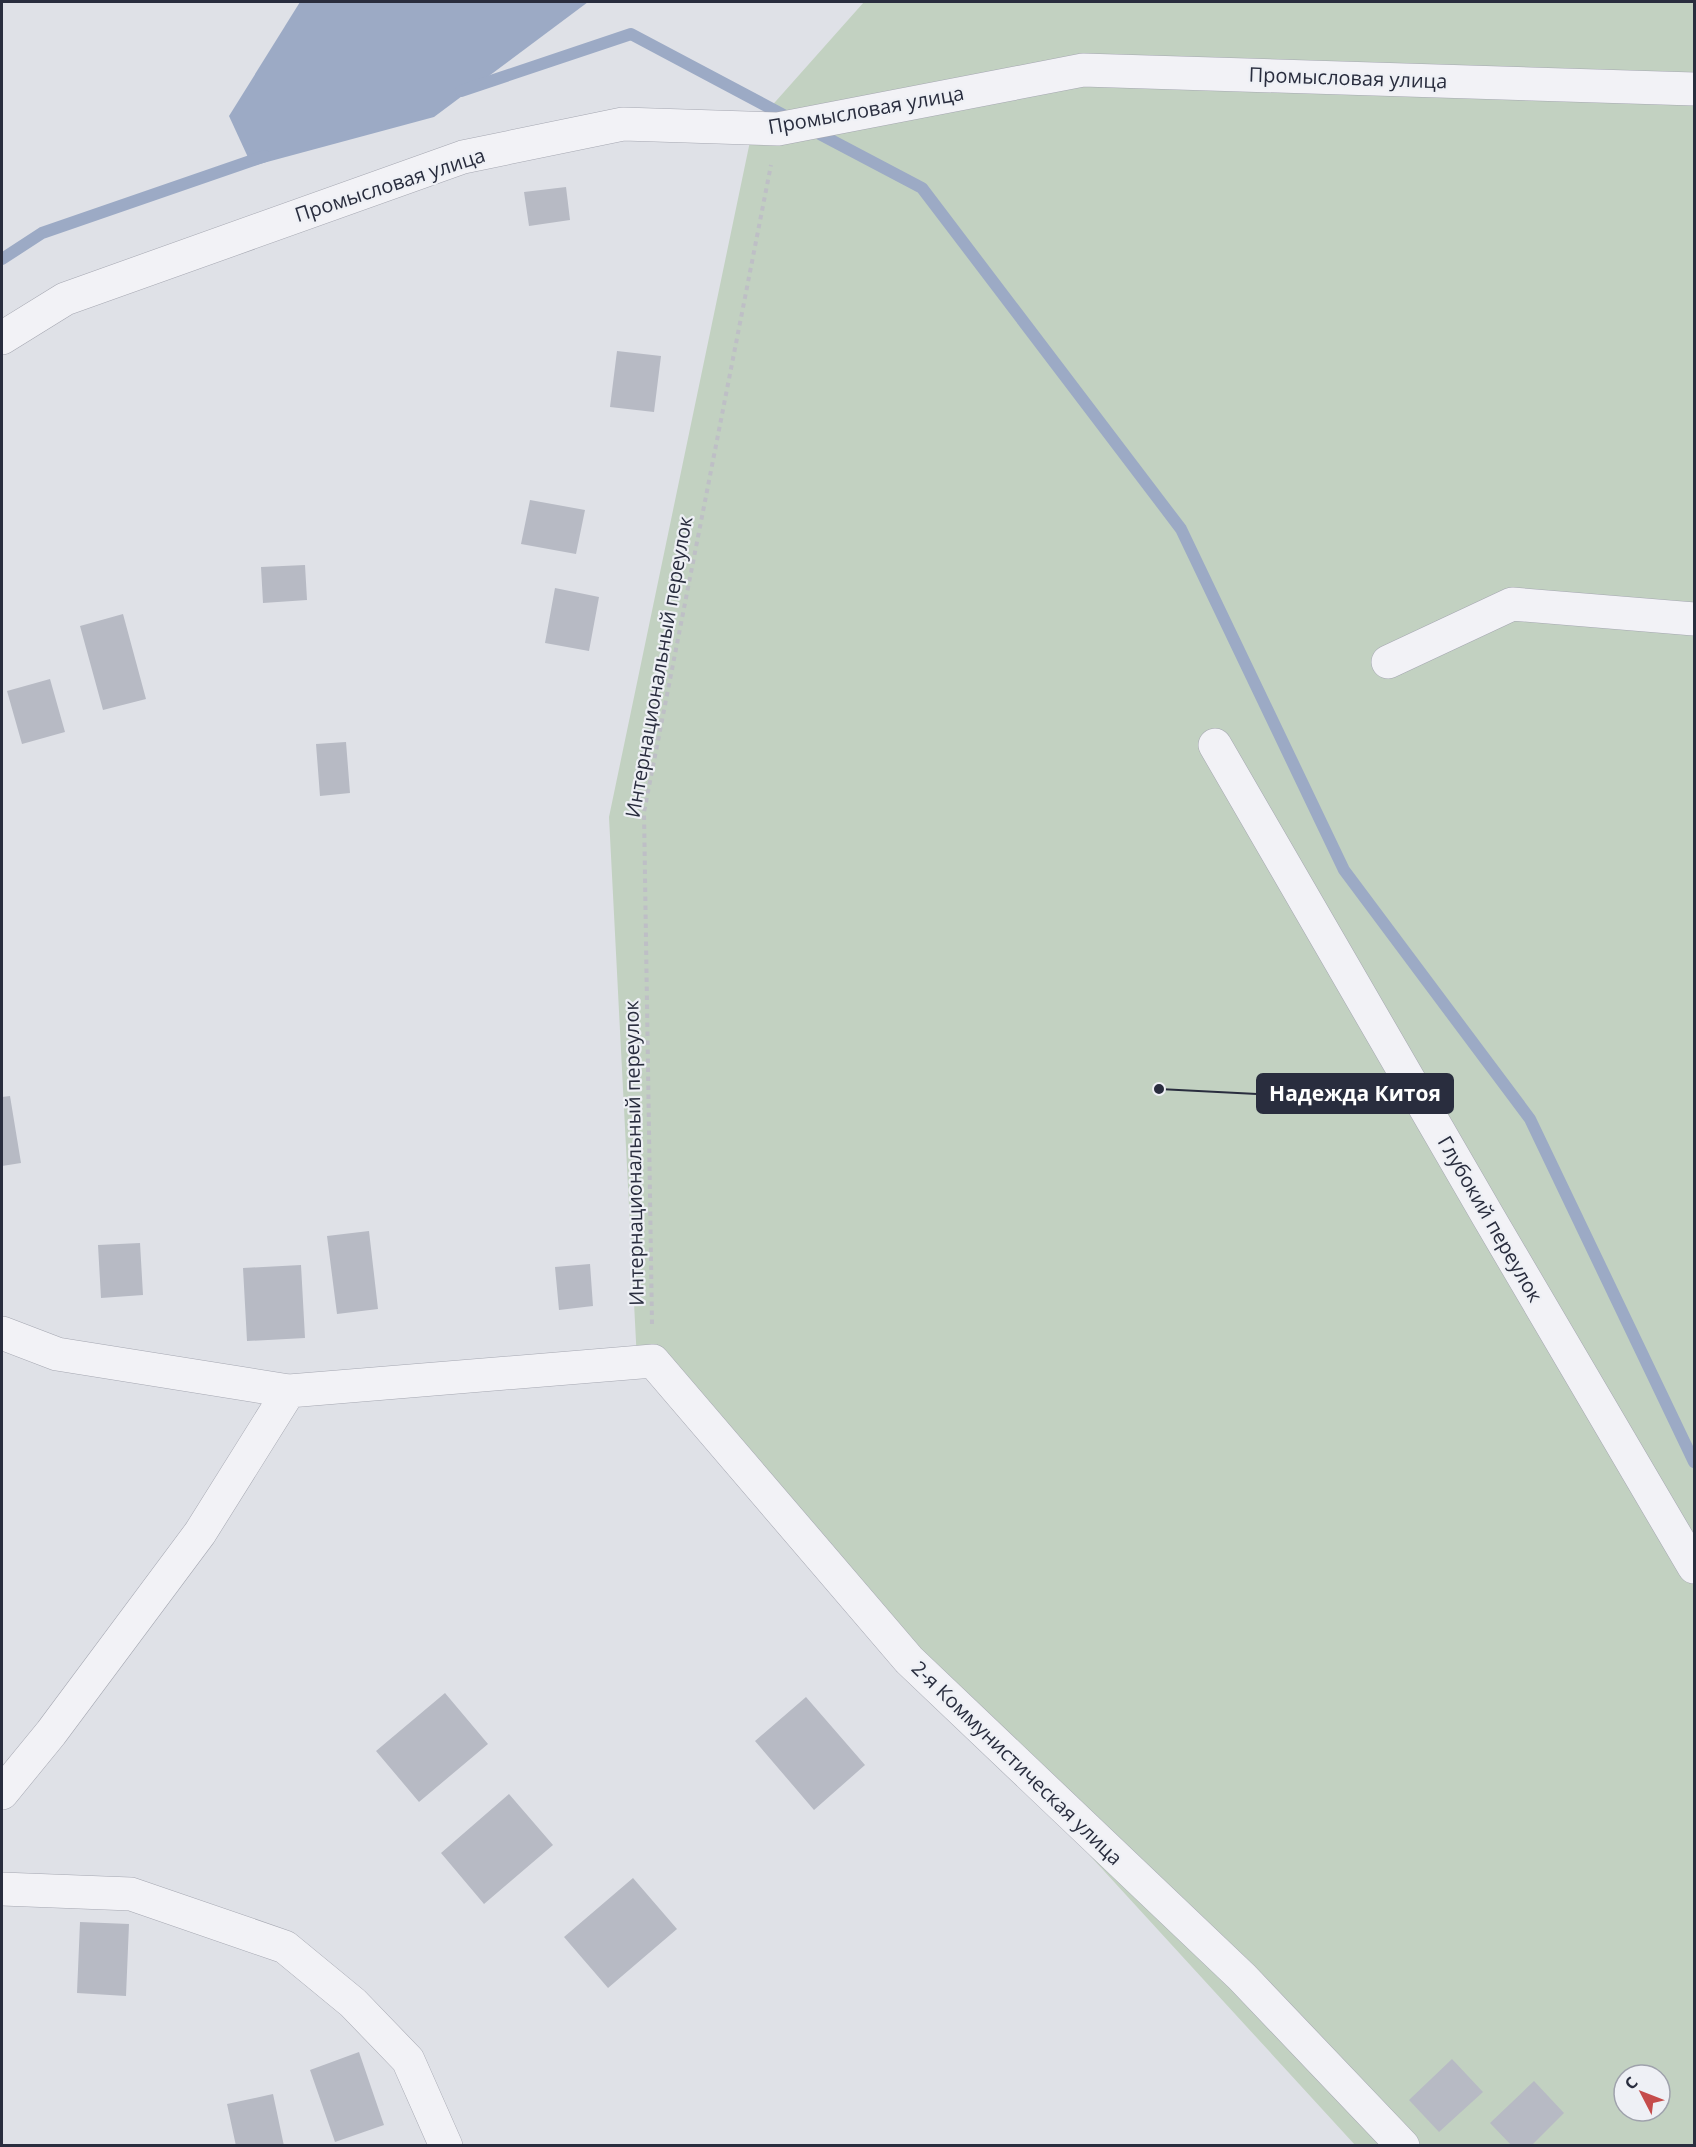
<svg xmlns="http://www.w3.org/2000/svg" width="1696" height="2147" viewBox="0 0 1696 2147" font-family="'Open Sans',sans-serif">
  <rect width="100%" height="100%" fill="#dfe1e7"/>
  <path fill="#c2d1c1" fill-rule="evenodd" d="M864,2H1694V2145H1355L637,1361L609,817L753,127ZM1624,2075H1660V2111H1624Z"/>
  <path fill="#9caac5" d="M300,2H588L434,117L252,166L229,116Z"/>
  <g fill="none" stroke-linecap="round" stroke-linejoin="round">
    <path stroke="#9caac5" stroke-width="12" d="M461,91L631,34L791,119
      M812,130L922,188L1181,529L1344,870L1530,1119L1694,1462
      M2,259L42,233L265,156"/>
  </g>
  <path fill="#b7bac4" d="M566,187L570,220L529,226L524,192Z
    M617,351L661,356L654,412L610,407Z
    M530,500L585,510L576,554L521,544Z
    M305,565L307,600L263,603L261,567Z
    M555,588L599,597L589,651L545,643Z
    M123,614L146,699L103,710L80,626Z
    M50,679L65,732L22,744L7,691Z
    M346,742L350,793L320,796L316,744Z
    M10,1096L21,1163L2,1166V1097Z
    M369,1231L378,1309L337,1314L327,1236Z
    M140,1243L143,1295L101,1298L98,1245Z
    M590,1264L593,1306L559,1310L555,1267Z
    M301,1265L305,1338L247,1341L243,1268Z
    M445,1693L488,1744L419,1802L376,1751Z
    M806,1697L865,1765L814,1810L755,1741Z
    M509,1794L553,1845L484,1904L441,1853Z
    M633,1878L677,1929L608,1988L564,1937Z
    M80,1922L129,1924L126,1996L77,1993Z
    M359,2052L384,2125L335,2142L310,2070Z
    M1452,2059L1483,2092L1439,2132L1409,2100Z
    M1534,2081L1564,2113L1531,2146H1512L1490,2123Z
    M273,2094L284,2146H236L227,2104Z"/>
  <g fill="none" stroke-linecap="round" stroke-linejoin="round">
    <defs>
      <path id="street" d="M2,338L65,299L463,157L623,124L778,129L1083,70L1694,89
        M1388,662L1512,604L1694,619
        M1215,745L1489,1218L1694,1567
        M2,1333L57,1354L289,1391L653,1361L909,1660L1242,1977L1403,2146
        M2,1793L51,1733L200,1533L289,1391
        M2,1889L131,1894L285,1947L353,2003L408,2060L446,2146"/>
    </defs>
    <use href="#street" stroke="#a5a7b1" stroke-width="34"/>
    <path stroke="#bebfc6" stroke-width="4" stroke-dasharray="4.5 4.5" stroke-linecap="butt" d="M652,1324L644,812L771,165"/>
    <use href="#street" stroke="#f2f2f6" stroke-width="33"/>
  </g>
  <g text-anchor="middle" stroke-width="4.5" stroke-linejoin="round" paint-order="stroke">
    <g font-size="20" fill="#292d3e" stroke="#eef0f5">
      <text transform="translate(1348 78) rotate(2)" y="7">Промысловая улица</text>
      <text transform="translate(866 110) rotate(-10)" y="7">Промысловая улица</text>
      <text transform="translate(390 185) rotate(-18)" y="7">Промысловая улица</text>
      <text transform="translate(659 667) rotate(-80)" y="7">Интернациональный переулок</text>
      <text transform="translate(634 1153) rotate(-91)" y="7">Интернациональный переулок</text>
      <text transform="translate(1490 1219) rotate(60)" y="7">Глубокий переулок</text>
      <text transform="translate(1017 1763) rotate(44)" y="7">2-я Коммунистическая улица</text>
    </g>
  </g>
  <path fill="none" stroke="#292d3e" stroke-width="2" d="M1159 1089L1257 1094"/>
  <circle fill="#292d3e" stroke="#eef0f5" stroke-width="2" cx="1159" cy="1089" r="6"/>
  <rect fill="#292d3e" stroke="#292d3e" stroke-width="2" x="1257" y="1074" width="196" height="39" rx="6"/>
  <g font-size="21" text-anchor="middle" font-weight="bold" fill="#fff">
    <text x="1355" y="1101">Надежда Китоя</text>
  </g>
  <rect width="1696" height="2147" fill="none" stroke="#292d3e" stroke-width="6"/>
  <g transform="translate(1642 2093) rotate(312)"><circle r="28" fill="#eef0f5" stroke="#9fa2ac" stroke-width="1.5"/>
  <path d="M0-4.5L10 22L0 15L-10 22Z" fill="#c54c4b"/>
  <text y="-9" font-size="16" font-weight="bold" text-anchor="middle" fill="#292d3e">С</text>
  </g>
</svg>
